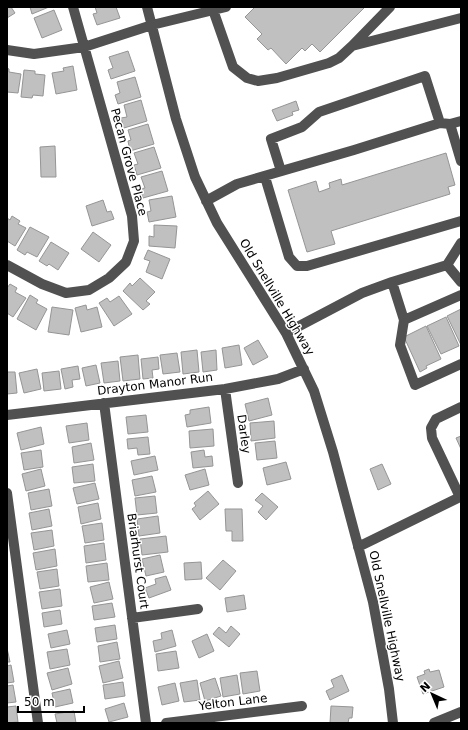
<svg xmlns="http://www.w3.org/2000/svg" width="468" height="730" viewBox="0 0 468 730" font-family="'DejaVu Sans',sans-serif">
  <rect width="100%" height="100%" fill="#fff"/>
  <path fill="#c0c0c0" stroke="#959595" d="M7,7H11L15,13L7,18Z
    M30,7H49L32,14Z
    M95,7H116L120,18L97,25L93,14L97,13Z
    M255,7H365L320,52L312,44L305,51L302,48L286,64L271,48L268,50L257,39L262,34L245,17Z
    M54,10L62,30L42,38L34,18Z
    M128,51L135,71L111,79L108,70L113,68L109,57Z
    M73,66L77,90L56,94L52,73L64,71L63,68Z
    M7,68L9,69V72L21,74L18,93L7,92Z
    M24,70L35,71V74L45,75L43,96L33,95L32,98L21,97Z
    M135,77L141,97L118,104L115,95L120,93L117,82Z
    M141,100L147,121L124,128L121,118L127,117L124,105Z
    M296,101L299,110L292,112L293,115L277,121L272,110Z
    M148,124L154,144L130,151L128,141L131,140L128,130Z
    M55,146L56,177H41L40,147Z
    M154,147L161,168L137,175L134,165L138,164L134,153Z
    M446,153L455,185L448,187L450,194L331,231L335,244L307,252L288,190L316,181L319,192L330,188L329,183L341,179L342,185Z
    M162,171L168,191L143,198L140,189L145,188L141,177Z
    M172,196L176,217L149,222L147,212L151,211L149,200Z
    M103,200L107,212L111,211L114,219L92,226L86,206Z
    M12,216L20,221L18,224L26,228L15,246L7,241V218L10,220Z
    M154,225L177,226L175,248L149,246V236L154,237Z
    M30,227L49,237L37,257L27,252L25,255L17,250Z
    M93,232L111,245L99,262L81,249Z
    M51,242L69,253L58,270L49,264L47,266L39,261Z
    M148,250L170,259L162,279L146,272L150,261L144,259Z
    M140,278L155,292L146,301L150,304L143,310L123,291L130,283L132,286Z
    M10,284L17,288L15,292L26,298L13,317L7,313V288Z
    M30,295L38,300L36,303L47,309L36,330L17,319Z
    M119,296L132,314L114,326L99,303L107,298L110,302Z
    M86,305L87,310L97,307L102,327L81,332L75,308Z
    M52,307L73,310L69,335L48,332Z
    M461,309V345L447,316Z
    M446,317L459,346L441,354L427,326Z
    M426,326L441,359L426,366L427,368L420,372L404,337Z
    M258,340L268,357L253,365L244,348Z
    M239,345L242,365L225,368L222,348Z
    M197,350L199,372L183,374L181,352Z
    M216,350L217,370L203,372L201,352Z
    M177,353L180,372L163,374L160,355Z
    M138,355L140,379L123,381L120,357Z
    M158,357L159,369L152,370L153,378L143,379L141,359Z
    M118,361L120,381L104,383L101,363Z
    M96,365L100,383L86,386L82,368Z
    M78,366L80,379L72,380L73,387L65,389L61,369Z
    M37,369L41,389L24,393L19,373Z
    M59,371L61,389L44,391L42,373Z
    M7,372H15L17,393L7,394Z
    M268,398L272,415L249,421L245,404Z
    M209,407L211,423L187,427L185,415L190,414V410Z
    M146,415L148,432L128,434L126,417Z
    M274,421L275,438L251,441L250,423Z
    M87,423L89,440L69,443L66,426Z
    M41,427L44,444L21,450L17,433Z
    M213,429L214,446L190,448L189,431Z
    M461,436V449L456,438Z
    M148,437L150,454L138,455L137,448L128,449L127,439Z
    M275,441L277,458L257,460L255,443Z
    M91,443L94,460L74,463L72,447Z
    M41,450L43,467L24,470L21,453Z
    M204,450L205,457L212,456L213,466L193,468L191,452Z
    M155,456L158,470L134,475L131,461Z
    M286,462L291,479L267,485L263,468Z
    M93,464L95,481L74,483L72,467Z
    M382,464L391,484L378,490L370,469Z
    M41,469L45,486L26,491L22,474Z
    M205,469L209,485L190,490L185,475Z
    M152,476L156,492L135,496L132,480Z
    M95,483L99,499L77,504L73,488Z
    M49,489L52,506L31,510L28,493Z
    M208,491L219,504L200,520L192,509L196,506L194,503Z
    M262,493L278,507L266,520L258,512L263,506L255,500Z
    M155,496L157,513L137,515L135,498Z
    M98,503L101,519L81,524L78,507Z
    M49,509L52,526L32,530L29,513Z
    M225,509H242L243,541H232V531H226Z
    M158,516L160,533L139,536L137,519Z
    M102,523L104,540L85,543L82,526Z
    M52,530L54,546L34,550L31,533Z
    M166,536L168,552L142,555L140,539Z
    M104,543L106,560L86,563L84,546Z
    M55,549L57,566L36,570L33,553Z
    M160,555L164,572L146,576L142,559Z
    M223,560L236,571L220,590L206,578Z
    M201,562L202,579L185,580L184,563Z
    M107,563L109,580L88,582L86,566Z
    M57,569L59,586L40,589L37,572Z
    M166,576L171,590L149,598L145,588L156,584L155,579Z
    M109,582L113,599L94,603L90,587Z
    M60,589L62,606L42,609L39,592Z
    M244,595L246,609L227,612L225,598Z
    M112,603L115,617L94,620L92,606Z
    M60,610L62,624L44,627L42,613Z
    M115,625L117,639L97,642L95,628Z
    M231,626L240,634L229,647L213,634L219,627L226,633Z
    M67,630L70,644L51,648L48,634Z
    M172,630L176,646L155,652L153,641L162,639L161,633Z
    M207,634L214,651L199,658L192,641Z
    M117,642L120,659L100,662L98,646Z
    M7,648L10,662H7Z
    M67,649L70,665L50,669L47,652Z
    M176,651L179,668L158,671L156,654Z
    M119,661L123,678L103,683L99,666Z
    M11,665L14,682L7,683V666Z
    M68,668L72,684L52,690L47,673Z
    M429,669L430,672L439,670L444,687L423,694L417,677L425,674L424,671Z
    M257,671L260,691L243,694L240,673Z
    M237,675L240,694L223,697L220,678Z
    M342,675L349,691L330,700L326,691L334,687L331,680Z
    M215,678L221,696L205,701L200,683Z
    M197,680L200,700L184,702L180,683Z
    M123,682L125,696L105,699L103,685Z
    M175,683L179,701L162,705L158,687Z
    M13,685L16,702L7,703V686Z
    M70,689L73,703L55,707L52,693Z
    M124,703L128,717L109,722L105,709Z
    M16,706L18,722L7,723V707Z
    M331,706L353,707L352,718H349L348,723H330Z
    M74,711L76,723H57L55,714Z"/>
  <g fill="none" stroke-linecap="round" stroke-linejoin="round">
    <path stroke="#515151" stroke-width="10" d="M147,7L176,119L195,177L217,223L286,333L314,391L333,452L373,602L389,689L393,723
      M212,7L233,67L247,78L258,81L277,78L329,63L339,58L352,46L461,18
      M352,46L390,7
      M7,50L34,54L84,47L152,25L226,7
      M450,124L461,161
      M281,171L271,139L302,127L319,112L425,76L440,123
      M265,177L289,257L297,266H307L461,221
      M206,201L237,184L354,150L440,123L450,124L461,121
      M7,265L42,284L66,293L89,290L109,278L126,262L134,241L132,216L73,7
      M447,265L461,282
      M392,282L404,320L461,295
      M404,320L400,345L415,385L461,364
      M286,333L362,293L392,282L447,265L461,243
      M225,389L238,483
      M104,403L146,723
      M7,415L225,389L278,379L304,369
      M7,493L38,723
      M358,547L460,497L432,438L431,428L436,419L461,407
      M132,618L198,609
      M166,723L302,706
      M434,723L461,712"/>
  </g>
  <g text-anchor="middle" stroke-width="3" stroke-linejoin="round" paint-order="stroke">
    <g font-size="12" fill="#000" stroke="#fff">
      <text transform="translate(129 162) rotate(75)" y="4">Pecan Grove Place</text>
      <text transform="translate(277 297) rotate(59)" y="4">Old Snellville Highway</text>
      <text transform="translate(155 384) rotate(-7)" y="4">Drayton Manor Run</text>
      <text transform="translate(244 434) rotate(82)" y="4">Darley</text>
      <text transform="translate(138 561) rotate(82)" y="4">Briarhurst Court</text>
      <text transform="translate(387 616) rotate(78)" y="4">Old Snellville Highway</text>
      <text transform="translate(233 702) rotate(-7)" y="4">Yelton Lane</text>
    </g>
  </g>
  <rect width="468" height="730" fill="none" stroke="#000000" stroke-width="16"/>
  <g transform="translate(432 694) rotate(316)" stroke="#ffffff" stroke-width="3" paint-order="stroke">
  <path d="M0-3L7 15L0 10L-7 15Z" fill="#000000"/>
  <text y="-6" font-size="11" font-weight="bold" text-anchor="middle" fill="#000000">N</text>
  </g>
  <path d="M18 706v6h66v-6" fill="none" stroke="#000000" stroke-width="2"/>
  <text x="24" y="706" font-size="12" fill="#000000" stroke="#ffffff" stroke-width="3" paint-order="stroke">50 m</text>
</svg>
